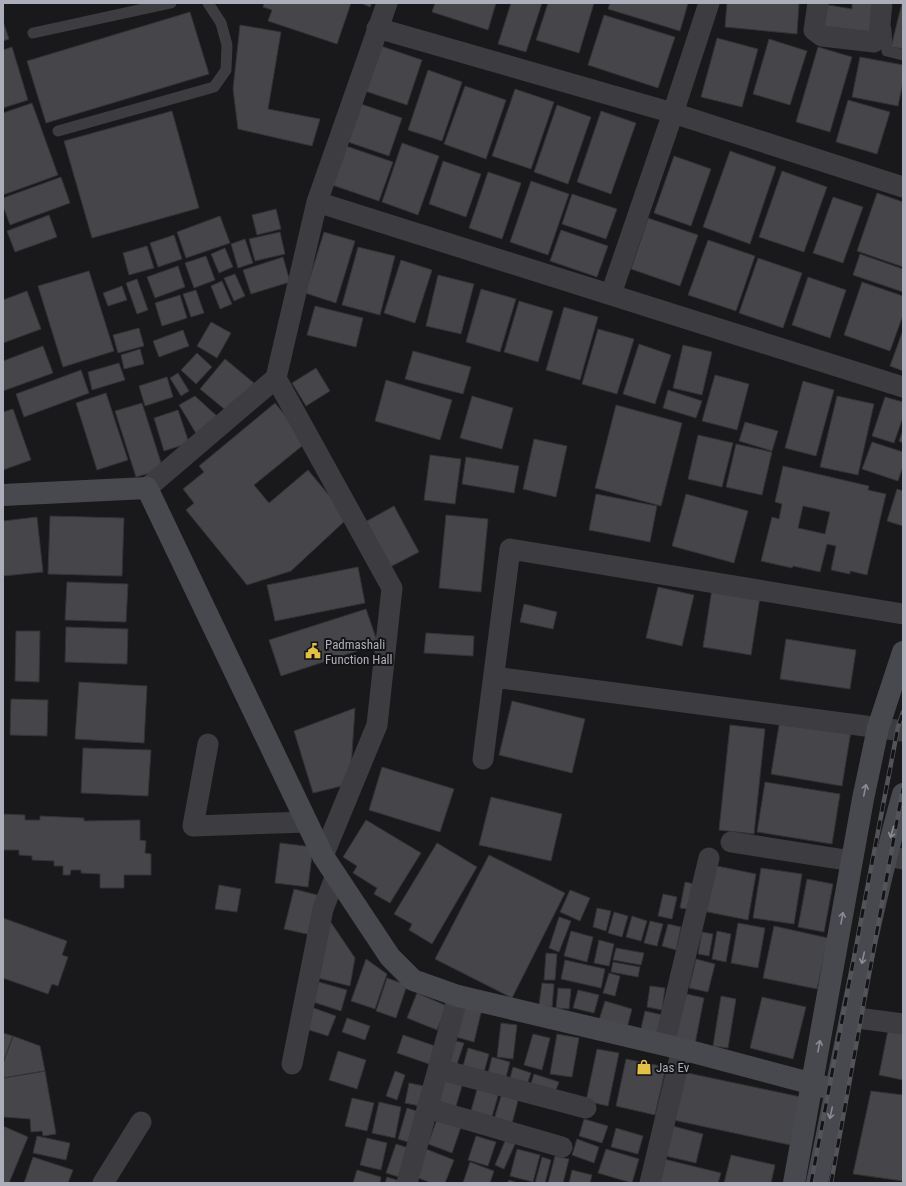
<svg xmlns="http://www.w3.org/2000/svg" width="906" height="1186" viewBox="0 0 906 1186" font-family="'Roboto Condensed',sans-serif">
  <rect width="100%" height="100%" fill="#19191b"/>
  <path fill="#46464a" stroke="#333336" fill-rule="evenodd" d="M264,3H351L337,44L268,21L272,10L263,7Z
    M361,3H372L370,7Z
    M435,3H496L488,30L432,12Z
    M511,3H542L526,52L498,44Z
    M548,3H594L579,53L536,40Z
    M610,3H688L680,31L608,9Z
    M727,3H799L797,34L725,27Z
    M852,3H876L871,36L818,27L823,4L852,9Z
    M902,3H903V49L891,47Z
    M190,12L209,74L46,123L27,61Z
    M604,15L675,37L658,88L588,65Z
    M3,21L9,39L3,41Z
    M240,25L281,32L268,109L320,119L312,146L238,129L233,89Z
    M717,38L758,49L742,107L701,97Z
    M769,39L807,51L790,105L753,94Z
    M378,45L422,60L407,105L362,90Z
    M12,47L28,100L3,108V50Z
    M818,47L852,57L830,132L796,122Z
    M860,57L903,65V82L898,106L852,97Z
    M428,70L462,82L442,141L408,130Z
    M465,86L506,100L486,159L444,144Z
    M515,89L554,102L531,169L492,156Z
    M848,100L890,112L877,154L836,142Z
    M32,103L58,175L3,195V113Z
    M361,104L402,118L389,156L348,142Z
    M557,105L591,117L568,184L534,172Z
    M172,111L199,208L92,238L64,141Z
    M601,111L636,123L611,194L577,182Z
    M402,143L439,156L418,215L382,202Z
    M346,146L393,162L379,201L332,185Z
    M730,151L776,167L750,244L703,227Z
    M674,156L711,169L691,226L654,213Z
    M443,161L481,174L466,217L429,204Z
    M782,171L827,187L804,252L759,237Z
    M488,172L521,183L502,239L469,228Z
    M61,177L70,203L10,225L3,206V198Z
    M531,181L569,194L548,255L510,242Z
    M877,193L903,202V267L857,251Z
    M572,194L617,209L606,239L562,224Z
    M833,197L863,207L843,263L813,253Z
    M276,209L281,229L257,235L252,215Z
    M49,215L57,237L15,252L7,231Z
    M220,216L230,243L186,258L177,232Z
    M648,218L698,235L680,286L631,269Z
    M561,230L608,246L597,277L550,261Z
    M280,232L285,254L255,261L249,239Z
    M324,232L355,241L336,303L305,293Z
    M174,235L182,259L158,267L150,243Z
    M245,239L253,263L238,268L231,244Z
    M708,240L755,256L736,311L688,295Z
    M147,246L154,268L129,275L123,253Z
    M358,247L395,256L380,315L342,305Z
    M225,248L233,267L219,273L211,254Z
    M860,254L903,269V292L853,275Z
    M206,256L215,280L194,288L185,263Z
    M283,257L290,282L251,294L243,270Z
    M758,258L802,273L783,328L739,313Z
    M401,260L432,270L415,323L384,313Z
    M178,266L185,287L155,298L147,277Z
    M89,271L114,351L63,367L38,286Z
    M235,274L245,296L234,301L224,278Z
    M438,275L474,284L461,334L426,326Z
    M808,277L846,290L830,338L792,325Z
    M137,279L148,310L137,314L126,283Z
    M222,281L232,304L220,309L211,286Z
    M862,282L903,296V315L890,351L844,335Z
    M122,286L127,300L108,306L103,293Z
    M481,289L516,299L500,352L466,342Z
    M196,290L204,313L191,317L183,294Z
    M27,291L41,329L3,343V300Z
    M180,295L187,318L162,326L155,303Z
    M519,301L553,311L538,362L504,352Z
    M315,306L363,318L356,347L307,335Z
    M564,307L598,317L580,380L546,370Z
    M211,322L231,333L217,358L197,346Z
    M139,328L144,346L118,353L113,335Z
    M598,329L634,339L617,394L582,384Z
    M183,330L189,346L159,357L153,341Z
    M903,330V371L890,366Z
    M639,344L671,355L655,404L623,394Z
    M683,345L712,352L702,395L673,388Z
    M43,346L53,373L3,391V361Z
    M140,349L144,364L124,369L121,355Z
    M413,351L471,367L463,394L405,379Z
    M197,353L212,367L196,384L181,370Z
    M225,359L254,383L229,413L200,389Z
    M119,363L125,380L92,390L88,372Z
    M316,368L330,391L306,406L292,383Z
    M81,370L89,393L24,417L16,394Z
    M178,373L189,391L181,396L170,378Z
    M715,375L749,384L737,430L702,421Z
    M167,377L173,397L145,406L139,386Z
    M386,380L452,400L440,440L375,421Z
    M803,381L834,390L816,456L785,448Z
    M668,390L702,401L696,418L663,408Z
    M106,393L128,460L97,470L76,403Z
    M195,396L219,418L197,435L179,405Z
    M472,396L513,408L502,449L460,438Z
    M837,396L874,404L858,475L820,467Z
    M885,397L903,402V417L894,443L872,436Z
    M142,403L163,469L136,477L115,411Z
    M275,403L307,442L254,485L269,503L308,470L348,518L291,571L247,585L186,510L194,503L183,489L204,472L199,466Z
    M616,405L682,423L661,506L595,488Z
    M13,409L31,460L3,470V412Z
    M178,410L189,443L164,451L154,418Z
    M745,422L778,431L772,451L739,441Z
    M903,430V443L899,441Z
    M698,435L733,443L722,487L688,479Z
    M534,439L567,446L556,497L523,489Z
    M872,442L903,452V466L898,481L862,469Z
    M736,444L772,452L762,495L726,487Z
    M430,455L461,459L455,504L424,500Z
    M466,457L519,466L514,493L462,484Z
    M783,466L869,486L868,490L886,494L867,575L850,571V574L831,570L836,546L827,544L820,572L793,566L792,568L761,561L772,517L779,519L782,504L775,502ZM803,506L830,512L825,534L798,528Z
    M897,489L903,491V526L887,521Z
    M596,494L657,506L650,542L589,530Z
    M686,494L748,511L734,563L672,546Z
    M394,506L419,552L390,567L365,522Z
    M446,515L488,519L481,592L439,588Z
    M50,516L124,518L122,576L48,574Z
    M37,517L43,572L3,576V521Z
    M358,567L365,603L275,621L267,585Z
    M67,582L128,584L126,622L65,620Z
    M658,587L694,595L682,646L646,638Z
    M712,589L760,597L751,655L703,647Z
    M524,604L557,612L553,629L520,622Z
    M366,609L378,644L281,676L269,640Z
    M66,627L128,629L127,664L65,662Z
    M16,631H40L39,682L15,681Z
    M426,633L474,636L473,656L424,653Z
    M786,639L856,650L850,689L780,679Z
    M79,682L147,686L144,743L75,739Z
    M11,699L48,700L47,736L10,735Z
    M512,701L585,719L572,773L499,755Z
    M355,708L350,784L313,793L294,731Z
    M780,719L851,731L842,786L771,774Z
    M730,725L765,729L754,834L719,830Z
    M83,748L151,750L148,796L81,793Z
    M382,767L454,789L440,832L369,810Z
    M765,782L840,794L832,844L757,832Z
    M491,797L562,814L551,861L479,845Z
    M3,814L25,815V820H40V816L84,818V821L140,820V840L146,841L145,853L151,854V875H124V888H100V874L81,873V870H71L70,875H63V866H54V861L32,860V856L19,855V850H3Z
    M366,820L421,853L390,903L374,894L377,888L353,873L357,866L343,857Z
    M280,843L313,847L308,887L275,883Z
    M437,843L477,867L432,944L409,930L412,924L394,914Z
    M489,855L565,893L512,998L435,959Z
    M712,865L756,874L748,920L703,911Z
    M761,868L802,874L794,924L753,918Z
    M807,879L833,884L824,932L798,927Z
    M685,882L699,885L695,910L680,908Z
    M219,885L241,889L237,912L215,909Z
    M294,889L325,897L316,936L284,929Z
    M570,890L590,898L580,921L560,912Z
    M663,894L677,897L672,919L658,916Z
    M597,908L611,911L606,931L593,927Z
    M614,912L628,916L622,937L608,933Z
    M632,916L647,921L641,941L626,937Z
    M559,917L571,921L559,952L549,948Z
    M3,918L67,941L62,955L68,957L58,986L52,984L48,994L3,978Z
    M330,921L355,958L350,986L318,978Z
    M650,921L663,924L657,946L644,943Z
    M738,923L765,928L758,968L731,963Z
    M668,924L681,927L676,950L662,946Z
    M774,926L828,938L817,989L763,978Z
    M571,931L593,937L587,962L564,956Z
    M717,931L731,934L726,962L712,959Z
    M702,932L713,934L709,956L698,954Z
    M599,940L614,944L609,966L594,963Z
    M616,948L644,953L641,965L613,960Z
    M546,953L557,954L555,980H544Z
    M366,959L387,974L375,1009L351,1001Z
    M696,959L715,964L708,992L689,988Z
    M565,960L605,969L601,988L561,979Z
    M613,962L640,967L638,977L611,972Z
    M609,973L620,976L615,996L603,993Z
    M387,978L407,985L396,1018L376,1011Z
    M319,982L347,990L341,1011L313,1002Z
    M542,983L554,984L552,1007L539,1005Z
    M650,986L665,988L662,1010L647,1007Z
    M558,988L571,989L569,1009L556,1008Z
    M578,990L599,995L594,1013L573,1008Z
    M417,993L447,1006L437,1030L407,1018Z
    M682,993L704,998L695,1044L673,1040Z
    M721,996L736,999L728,1048L713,1046Z
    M762,997L806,1007L793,1059L750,1048Z
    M605,1001L632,1009L627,1028L599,1020Z
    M464,1005L482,1009L474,1042L456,1037Z
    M311,1007L336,1016L328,1036L303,1028Z
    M645,1011L667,1016L662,1038L640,1033Z
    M347,1018L370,1026L365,1040L342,1032Z
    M501,1023L517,1025L513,1059L497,1057Z
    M888,1030L903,1032V1080L879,1075Z
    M3,1033L13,1036L3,1063Z
    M533,1034L550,1038L542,1070L524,1065Z
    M557,1034L579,1038L572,1077L550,1074Z
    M403,1035L438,1047L432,1065L397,1053Z
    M13,1036L40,1046L45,1071L3,1078V1063Z
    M452,1040L464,1043L456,1067L445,1063Z
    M468,1048L489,1054L483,1076L462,1070Z
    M597,1049L619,1053L608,1106L586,1101Z
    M338,1051L366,1060L357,1089L329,1080Z
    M492,1057L510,1062L505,1081L487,1077Z
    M626,1059L666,1067L655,1115L616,1106Z
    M513,1067L531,1073L525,1090L508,1085Z
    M45,1071L56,1134L43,1136L42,1131L31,1132L30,1119L3,1117V1078Z
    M395,1071L405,1075L397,1100L386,1096Z
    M683,1072L801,1097L790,1145L673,1120Z
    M443,1073L464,1079L454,1113L434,1107Z
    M534,1074L559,1082L553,1098L529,1090Z
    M409,1083L424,1086L420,1106L405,1103Z
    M478,1086L499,1092L490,1124L469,1118Z
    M871,1091L903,1095V1181L853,1174Z
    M502,1093L519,1097L510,1131L492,1126Z
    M352,1098L374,1103L367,1131L345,1126Z
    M379,1102L401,1107L395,1138L372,1133Z
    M407,1108L423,1113L414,1144L398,1139Z
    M437,1119L461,1127L452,1153L428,1144Z
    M584,1119L608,1126L602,1143L579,1136Z
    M669,1125L703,1134L696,1163L661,1155Z
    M3,1126L28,1137L9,1183H3Z
    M616,1128L643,1136L638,1154L611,1147Z
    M37,1136L70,1143L66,1160L33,1153Z
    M476,1136L496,1142L488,1166L468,1160Z
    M367,1138L387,1143L381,1170L360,1165Z
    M577,1139L599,1147L594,1163L572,1155Z
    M505,1141L515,1144L504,1169L495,1165Z
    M396,1144L412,1149L402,1178L386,1173Z
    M426,1149L454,1160L445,1183H431L416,1177Z
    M517,1149L540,1155L533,1182L510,1176Z
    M606,1149L639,1159L632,1183L598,1173Z
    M731,1155L775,1165L771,1183H724Z
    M555,1156L569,1159L563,1183H548Z
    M33,1157L73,1170L68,1183H24Z
    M542,1157L551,1160L545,1183H535Z
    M664,1159L721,1173L718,1183H658Z
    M470,1162L494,1171L490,1183H463Z
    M357,1170L381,1177L380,1183H353Z
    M572,1170L592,1175L590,1183H569Z
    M387,1177L403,1182V1183H385Z
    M509,1180L518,1183H507Z"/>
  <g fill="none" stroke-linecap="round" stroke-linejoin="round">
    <path stroke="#3c3c41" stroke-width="11" d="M886,29L887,51L903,55
      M33,33L171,3
      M58,131L214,87L226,70L227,45L221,23L208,3"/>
    <path stroke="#3c3c41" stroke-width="21" d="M818,3L814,30L822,36L874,42L879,35L882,3
      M377,28L673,113L903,187
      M317,202L903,387
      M611,294L673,113L709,3
      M276,378L392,588L377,725L323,856
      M147,488L276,378L317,202L387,3
      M494,677L903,731
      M208,744L193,826L307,822
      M483,759L510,549L903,614
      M731,842L852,861
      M885,856L903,859
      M850,1017L903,1024
      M664,1045L709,858
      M292,1064L323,909L336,875
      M438,1069L586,1108
      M427,1108L562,1147
      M103,1183L141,1122
      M407,1183L458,996
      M650,1183L682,1049"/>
    <path stroke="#48494f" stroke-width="22" d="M3,495L147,488L323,856L390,957L413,980L458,996L682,1049L836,1090
      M794,1183L863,799L878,728L903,652
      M817,1183C844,1053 867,922 903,794"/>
    <defs>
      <path id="rail" d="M811,1183L898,727L903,712
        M831,1183L903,788"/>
    </defs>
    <use href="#rail" stroke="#53545a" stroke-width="4.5"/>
    <use href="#rail" stroke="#141416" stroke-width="3" stroke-dasharray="9" stroke-linecap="butt"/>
  </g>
  <defs><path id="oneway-shaft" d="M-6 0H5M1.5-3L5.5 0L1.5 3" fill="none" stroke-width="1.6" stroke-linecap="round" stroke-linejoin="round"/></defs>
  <g stroke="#898b94">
    <use href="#oneway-shaft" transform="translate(865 790) rotate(-78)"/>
    <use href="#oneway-shaft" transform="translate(892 832) rotate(106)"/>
    <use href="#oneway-shaft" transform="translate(842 918) rotate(-80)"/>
    <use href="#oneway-shaft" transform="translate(863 958) rotate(103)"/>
    <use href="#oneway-shaft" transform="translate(819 1046) rotate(-80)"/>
    <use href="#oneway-shaft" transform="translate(831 1113) rotate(102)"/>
  </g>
  <defs>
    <symbol id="civic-bare" viewBox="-9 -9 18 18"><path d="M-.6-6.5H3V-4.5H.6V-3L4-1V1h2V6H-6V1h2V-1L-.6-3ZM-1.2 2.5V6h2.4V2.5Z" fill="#e3c148" stroke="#141416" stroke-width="2.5" paint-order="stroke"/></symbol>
    <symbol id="shop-bare" viewBox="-9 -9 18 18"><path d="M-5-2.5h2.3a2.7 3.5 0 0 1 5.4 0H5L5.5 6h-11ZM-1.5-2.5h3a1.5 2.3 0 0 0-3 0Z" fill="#e3c148" stroke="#141416" stroke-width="2.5" paint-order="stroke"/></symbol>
  </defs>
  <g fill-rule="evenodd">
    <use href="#civic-bare" x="302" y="640" width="22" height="22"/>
    <use href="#shop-bare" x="633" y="1056" width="22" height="22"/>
  </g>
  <g text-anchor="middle" stroke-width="4" stroke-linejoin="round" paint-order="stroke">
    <g font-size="13" fill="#acafb9" stroke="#141416" text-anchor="start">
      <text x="325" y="649">Padmashali<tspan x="325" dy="15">Function Hall</tspan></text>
      <text x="656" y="1072">Jas Ev</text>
    </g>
  </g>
  <rect width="906" height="1186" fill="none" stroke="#acafb9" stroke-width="8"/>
</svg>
